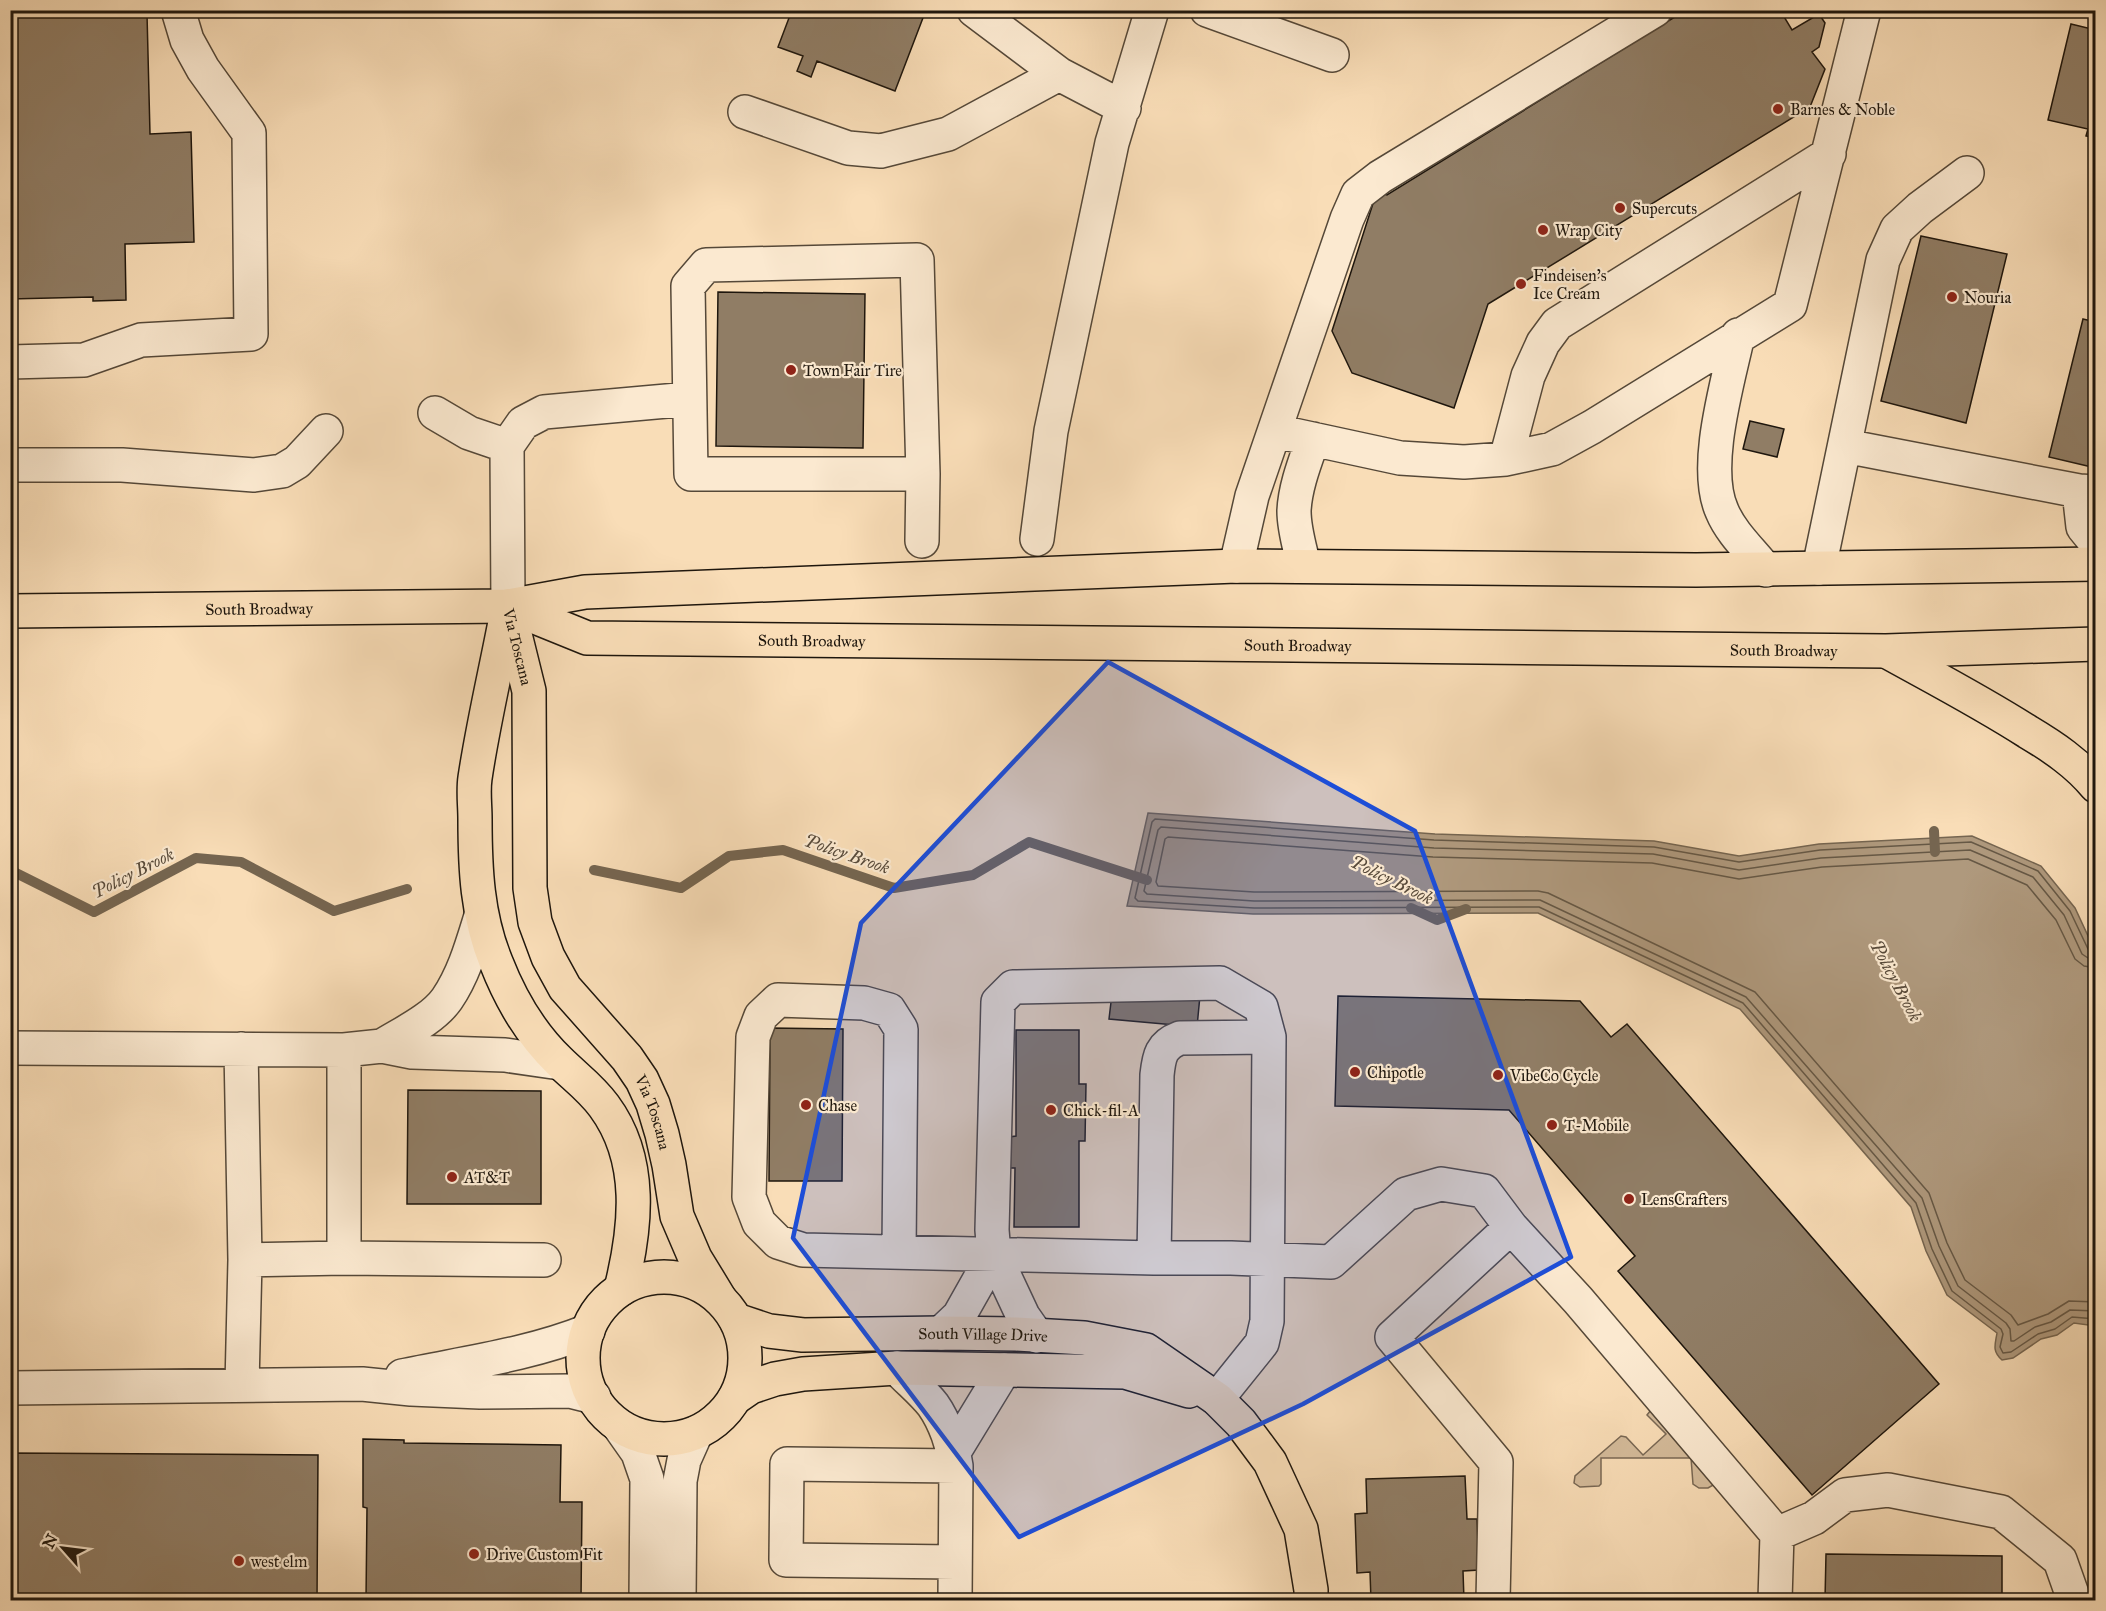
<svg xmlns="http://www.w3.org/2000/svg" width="2106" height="1611" viewBox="0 0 2106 1611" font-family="'IM FELL Great Primer',serif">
  <rect width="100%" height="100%" fill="#f9ddb7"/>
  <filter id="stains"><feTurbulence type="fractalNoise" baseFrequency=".00333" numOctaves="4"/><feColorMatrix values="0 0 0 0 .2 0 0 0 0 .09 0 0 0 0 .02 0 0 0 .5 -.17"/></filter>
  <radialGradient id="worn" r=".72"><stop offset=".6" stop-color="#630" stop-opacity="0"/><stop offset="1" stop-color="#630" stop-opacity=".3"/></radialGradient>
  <path fill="#d4bb9a" stroke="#796854" stroke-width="1.5" d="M1651,1410L1715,1484L1708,1488H1699L1693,1484L1691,1458H1601V1484L1599,1486L1580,1487L1574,1483L1575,1476L1621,1436L1626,1437L1643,1455L1666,1434L1647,1415Z"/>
  <path fill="#af997d" stroke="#756550" stroke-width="1.5" d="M1148,813L1435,834L1654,841L1739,856L1819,844L1972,836L2041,866L2075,908L2095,951V1326L2074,1323L2057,1335L2041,1339L2013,1358L2002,1360C1992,1351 1995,1345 1997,1333L1947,1295L1926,1251L1911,1207L1740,1009L1538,913L1253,914L1127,906Z"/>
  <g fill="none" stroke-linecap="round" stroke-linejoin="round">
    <path stroke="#665845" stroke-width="1.5" d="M2096,952L2088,949L2070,911L2038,871L1971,842L1820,850L1739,862L1654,847L1434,840L1155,819L1152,822L1135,898L1138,901L1254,908L1539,907L1743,1003L1916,1203L1932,1249L1952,1291L2001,1329L2003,1334L2000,1347L2003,1353L2011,1352L2038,1334L2055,1329L2072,1317L2096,1319
      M2096,959L2088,958L2082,954L2064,915L2033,877L1970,850L1821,858L1739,870L1653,854L1434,848L1161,827L1158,830L1144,891L1147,894L1254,901L1540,900L1746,997L1922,1198L1939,1246L1958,1286L2006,1323L2010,1329L2011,1341H2014L2035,1327L2051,1322L2070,1310L2096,1311
      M2096,968L2084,966L2075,959L2056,920L2027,885L1968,859L1822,867L1739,879L1652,863L1433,857L1168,837L1165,839L1156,882L1158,886L1254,892L1538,891L1548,893L1755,992L1929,1193L1947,1243L1965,1280L2011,1315L2018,1325L2048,1314L2069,1301L2096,1302"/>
    <path stroke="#756550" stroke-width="10" d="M1934,831L1935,852
      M10,870L94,912L196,858L241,862L334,911L407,889
      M594,870L681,888L729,856L783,850L894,888L973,875L1029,842L1147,880
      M1411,908L1437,920L1466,909"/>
  </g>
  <path fill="#907d65" stroke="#1e160d" stroke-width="1.5" d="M12,10H120V14H147L150,134L191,132L194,242L125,244L126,300L93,301V297L10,299Z
    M792,10H926L895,91L817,61L811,77L797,71L803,56L778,47Z
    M1686,10H1780L1792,30L1819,14L1825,23L1819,47L1812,52L1825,69L1810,107L1488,304L1454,408L1352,373L1332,331L1377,191L1387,195Z
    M2071,24L2096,30V138L2086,136L2088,129L2048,120Z
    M1921,236L2007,254L1966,423L1881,401Z
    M718,292L865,294L863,448L716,446Z
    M2083,319L2096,322V468L2049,457Z
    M1750,421L1784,429L1777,457L1743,449Z
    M1114,977L1201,985L1197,1027L1109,1019Z
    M1338,996L1580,1001L1611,1037L1627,1024L1939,1384L1812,1495L1618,1271L1635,1256L1509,1110L1335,1106Z
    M770,1028L843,1029L842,1181H769Z
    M1016,1030H1079V1084H1086L1085,1141H1079V1227H1014L1015,1168H1009V1137L1016,1136Z
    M408,1090L541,1091V1204H407Z
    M363,1439L404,1440V1443L561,1445L560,1502H582L581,1600H366L367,1508L363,1507Z
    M10,1453L318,1455L317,1600H10Z
    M1465,1476L1467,1519H1477L1479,1570L1463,1571L1464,1600H1371L1370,1572L1357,1573L1355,1514L1367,1513L1366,1479Z
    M1826,1554L2002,1556V1600H1825Z"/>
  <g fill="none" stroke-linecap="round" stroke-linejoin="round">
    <defs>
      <path id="minor" d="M974,10L1059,74L1124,108
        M1207,10L1332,55
        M745,112L848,148L881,151L948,134L1059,74
        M1738,335C1728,382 1702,467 1722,511C1731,533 1751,551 1766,570
        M10,362L84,360L141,340L251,334L249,133L203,69L187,40L178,10
        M435,413L469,433L507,446
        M1275,431L1400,458L1464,462L1506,459L1552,449L1592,427L1790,305L1864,10
        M1845,446L2079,491L2096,492
        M1506,459L1528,376L1543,343L1557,324L1829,154
        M10,465H122L254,475L282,471L297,462L326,431
        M2079,491L2083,527L2096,543
        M1037,539L1051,431L1112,143L1152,10
        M922,541L923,474L917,260L706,265L688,286L691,474H923
        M1236,566L1252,496L1347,219L1358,194L1380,177L1655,10
        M1304,566C1300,548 1294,530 1294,511C1295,487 1305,462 1313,439
        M1819,568L1883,260L1897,229L1920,208L1967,173
        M508,606L507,446L523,423L544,412L689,399
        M481,916C472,945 464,974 447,999C433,1019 403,1033 382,1046L412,1052L505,1055L560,1063
        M10,1048L344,1050L382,1046
        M241,1049L245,1260L242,1385
        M899,1252L901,1029L889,1010L864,1003L778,1000L761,1016L753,1037L749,1197L759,1223L778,1242L803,1250L1154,1258H1231L1331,1262L1406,1194L1441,1184L1484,1191L1511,1227L1578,1300L1777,1534L1775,1600
        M344,1258V1050
        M1154,1258L1157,1075C1159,1056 1161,1045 1180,1038L1269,1037
        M245,1260L344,1258L544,1260
        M941,1333L959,1316L994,1254
        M1037,1336L1023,1316L994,1254L992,1230L998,1002L1013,987L1220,983L1261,1007L1269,1037L1267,1321L1262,1343L1217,1399
        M897,1368C908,1380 923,1392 933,1405C945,1422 953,1446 956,1466L955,1600
        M402,1376C464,1363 528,1355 588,1331
        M10,1388L362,1384L411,1389L480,1392L570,1391L594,1397
        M619,1426L638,1453L647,1479L646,1600
        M954,1452L1004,1370
        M1777,1534L1814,1518L1845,1495L1888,1490L2001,1512L2060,1560L2072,1594V1600
        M955,1562L786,1560L787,1464L956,1466
        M679,1600L680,1481L684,1460L696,1433
        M1493,1600L1496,1462L1392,1337L1511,1227"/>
      <g id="major">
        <path id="s1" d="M508,606L587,638L1886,651L2096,644"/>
        <path id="s2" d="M508,606L529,691L530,888L535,922L548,957L565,988L627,1058L642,1080L653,1104L662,1134L669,1165L677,1216L695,1258L720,1299"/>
        <path id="s3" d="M10,611L508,606L585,592L609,591L1236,566L1696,570L2096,564"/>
        <path d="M506,617C496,670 483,724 475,778C473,791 475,805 475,819C475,868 477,916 496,962C510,998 531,1034 559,1061C574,1076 591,1088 604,1106C644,1160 636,1228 621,1289"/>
        <path d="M1888,652C1935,678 1983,703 2028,732C2053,747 2077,763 2096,786"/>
        <circle cx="664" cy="1358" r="81"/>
        <path id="s4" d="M736,1320L769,1331L803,1335L941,1333L1016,1334L1084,1338L1146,1350L1217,1399L1241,1423L1270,1462L1301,1529L1311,1590V1600"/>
        <path d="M735,1398L751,1387L775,1379L803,1374L897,1368L1125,1372L1189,1391"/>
      </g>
    </defs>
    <use href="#minor" stroke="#554838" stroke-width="36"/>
    <use href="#major" stroke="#1e160d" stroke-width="36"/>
    <use href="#minor" stroke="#fbe9d0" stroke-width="33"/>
    <use href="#major" stroke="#f9ddb7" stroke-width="33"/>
  </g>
  <path fill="#1d4ed8" fill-opacity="0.2" stroke="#1d4ed8" stroke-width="4.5" stroke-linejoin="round" d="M1108,662L1415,831L1571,1257L1303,1404L1019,1537L793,1238L861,923Z"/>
  <g fill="#8f2418" stroke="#fbe9d0" stroke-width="2">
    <circle cx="1778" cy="109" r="6"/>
    <circle cx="1620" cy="208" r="6"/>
    <circle cx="1543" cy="230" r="6"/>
    <circle cx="1521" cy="284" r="6"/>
    <circle cx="1952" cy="297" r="6"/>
    <circle cx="791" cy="370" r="6"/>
    <circle cx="1355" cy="1072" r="6"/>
    <circle cx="1498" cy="1075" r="6"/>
    <circle cx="806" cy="1105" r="6"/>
    <circle cx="1051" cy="1110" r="6"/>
    <circle cx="1552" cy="1125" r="6"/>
    <circle cx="452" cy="1177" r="6"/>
    <circle cx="1629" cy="1199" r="6"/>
    <circle cx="474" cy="1554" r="6"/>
    <circle cx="239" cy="1561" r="6"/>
  </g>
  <g text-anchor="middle" stroke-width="4.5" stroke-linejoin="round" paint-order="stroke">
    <g font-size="16" fill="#1e160d" stroke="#fbe9d0" text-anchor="start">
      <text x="1790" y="115">Barnes &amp; Noble</text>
      <text x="1632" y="214">Supercuts</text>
      <text x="1555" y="236">Wrap City</text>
      <text x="1533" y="281">Findeisen's<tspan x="1533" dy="18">Ice Cream</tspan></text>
      <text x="1964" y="303">Nouria</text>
      <text x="803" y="376">Town Fair Tire</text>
      <text x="1367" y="1078">Chipotle</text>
      <text x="1510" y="1081">VibeCo Cycle</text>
      <text x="818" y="1111">Chase</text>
      <text x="1063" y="1116">Chick-fil-A</text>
      <text x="1564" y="1131">T-Mobile</text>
      <text x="464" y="1183">AT&amp;T</text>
      <text x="1641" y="1205">LensCrafters</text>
      <text x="486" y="1560">Drive Custom Fit</text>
      <text x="251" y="1567">west elm</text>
    </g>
    <g font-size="16" fill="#1e160d" stroke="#fbe9d0">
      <text dy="6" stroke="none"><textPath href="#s3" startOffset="249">South Broadway</textPath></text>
      <text dy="6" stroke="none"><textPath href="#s1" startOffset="310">South Broadway</textPath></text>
      <text dy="6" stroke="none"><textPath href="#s1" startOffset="796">South Broadway</textPath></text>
      <text dy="6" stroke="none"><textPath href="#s1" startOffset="1282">South Broadway</textPath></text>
      <text dy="6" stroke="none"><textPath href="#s2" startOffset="42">Via Toscana</textPath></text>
      <text dy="6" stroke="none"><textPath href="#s2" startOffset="546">Via Toscana</textPath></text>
      <text dy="6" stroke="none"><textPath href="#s4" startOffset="249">South Village Drive</textPath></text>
    </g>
    <g font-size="18" font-style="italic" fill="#584a3a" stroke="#fbe9d0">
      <text transform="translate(847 854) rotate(19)" y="6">Policy Brook</text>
      <text transform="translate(133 873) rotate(-27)" y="6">Policy Brook</text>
      <text transform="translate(1392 880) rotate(26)" y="6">Policy Brook</text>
      <text transform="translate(1896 981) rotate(62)" y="6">Policy Brook</text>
    </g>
  </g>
  <rect width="2106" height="1611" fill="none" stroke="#f9ddb7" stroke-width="36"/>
  <rect x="12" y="12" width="2082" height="1587" fill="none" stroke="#1e160d" stroke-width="3"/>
  <rect x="18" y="18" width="2070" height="1575" fill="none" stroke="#1e160d" stroke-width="1.5"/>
  <g transform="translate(63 1548) rotate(298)" stroke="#fbe9d0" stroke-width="4.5" paint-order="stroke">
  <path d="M0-4.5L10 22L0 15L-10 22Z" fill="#1e160d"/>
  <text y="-9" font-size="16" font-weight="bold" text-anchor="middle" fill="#1e160d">N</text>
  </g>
  <rect width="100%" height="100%" filter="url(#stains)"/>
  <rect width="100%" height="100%" fill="url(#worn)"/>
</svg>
